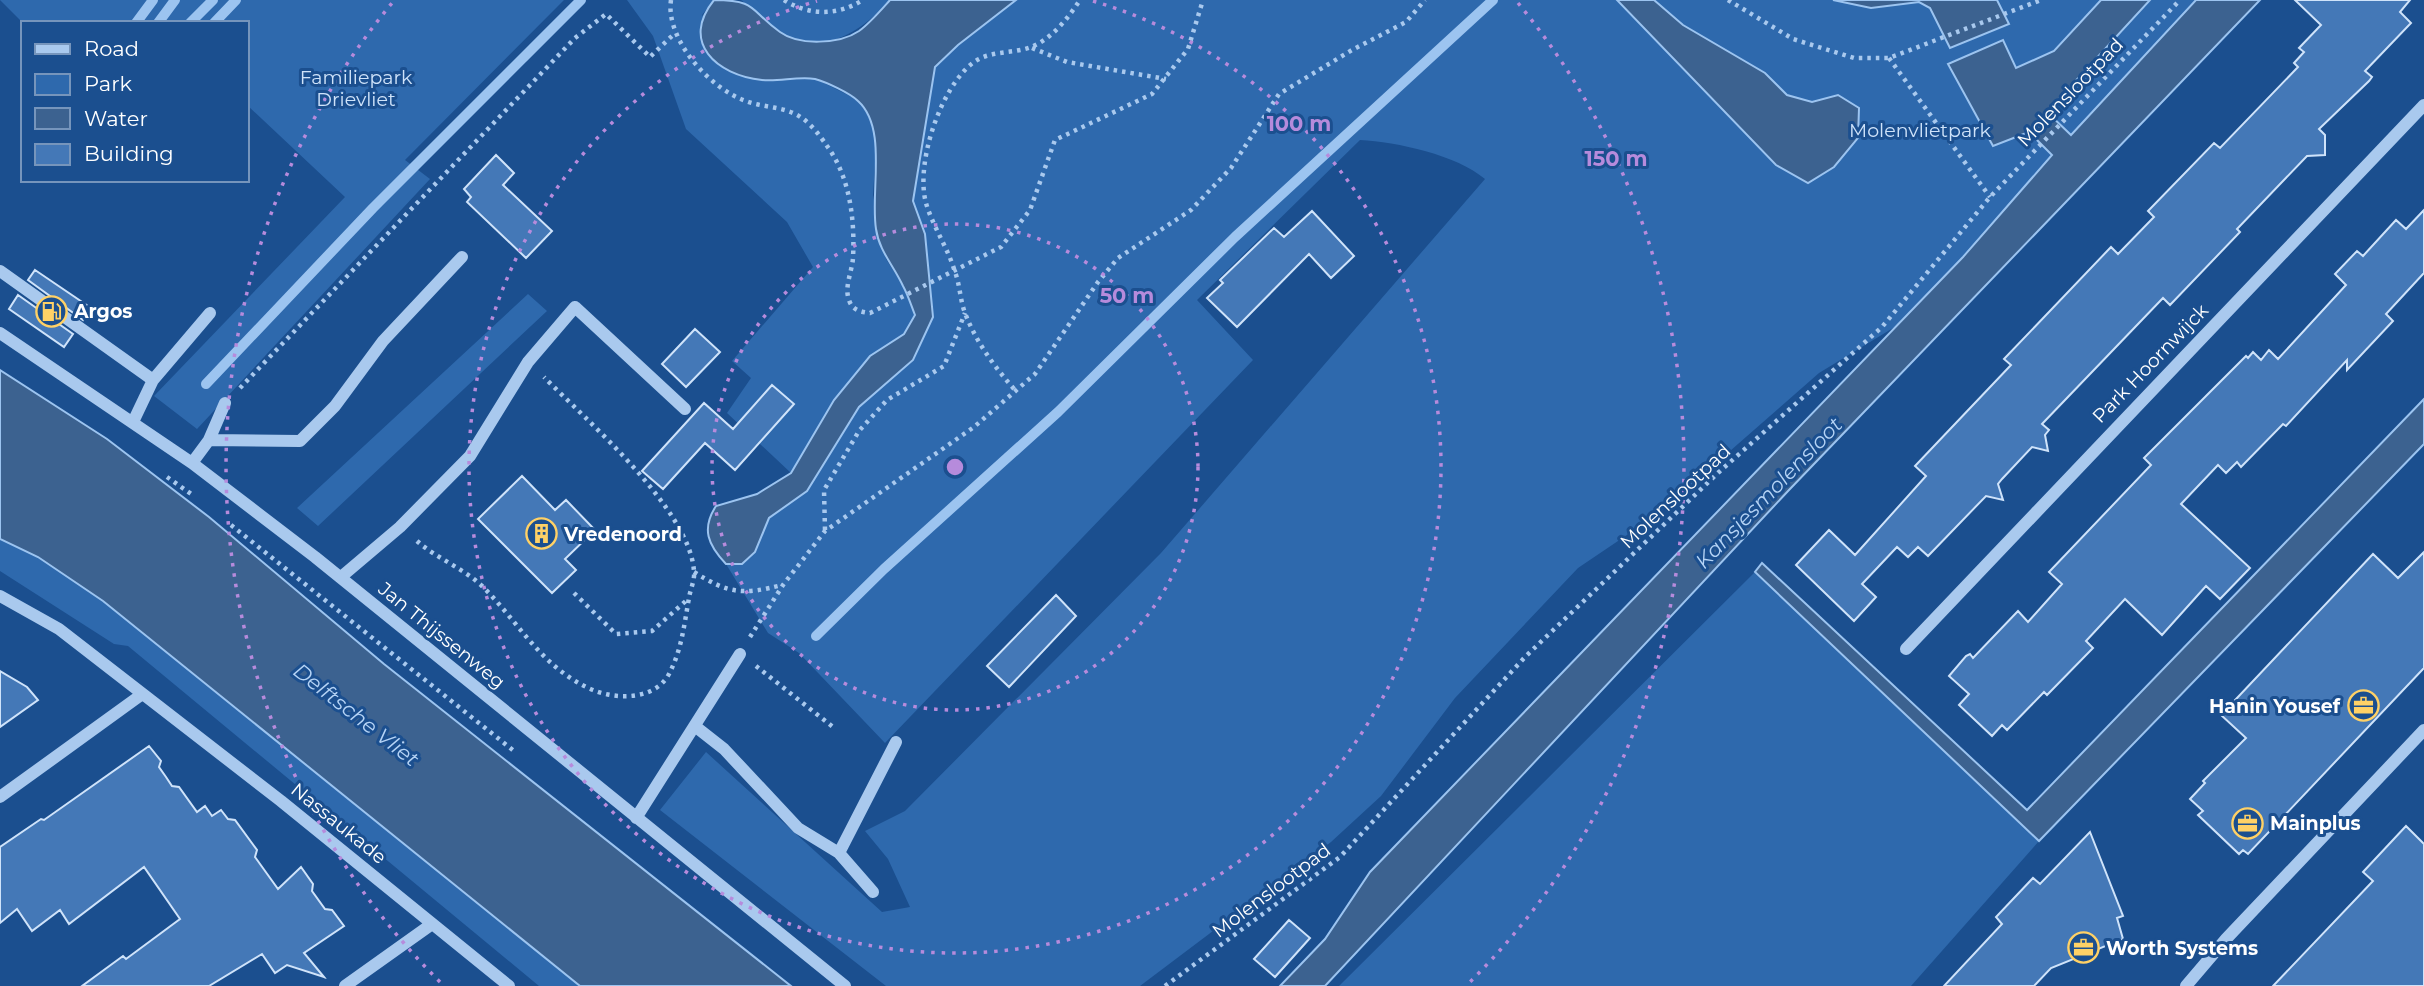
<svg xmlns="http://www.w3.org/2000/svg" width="2424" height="986" viewBox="0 0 2424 986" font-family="Montserrat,sans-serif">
  <rect width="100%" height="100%" fill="#1b4f8f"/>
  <path fill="#2e69ad" d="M0,0H564L405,160L430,179L197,429L154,396L345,197L247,105V23H23Z
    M627,0H714L702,15L761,80L816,79L858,100L873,123L876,149L873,195L886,259L902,284L915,315L904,334L870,357L834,400L791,473L727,413L751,378L732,361L813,267L787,222L686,129L653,36Z
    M741,0H890C862,31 827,55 784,35C769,28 755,10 741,0Z
    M1016,0H2223L1898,325L1819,373L1658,514L1578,568L1455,698L1381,796L1331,842L1140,986H886L660,810L706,752L882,912L910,907L888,859L865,831L905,811L1161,553L1485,179C1457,155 1397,142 1360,140L1197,300L1253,360L885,743L799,653L768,633L726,564H742L755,552L769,518L807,491L859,407L913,360L933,317L925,235L913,201L935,67L958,45Z
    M528,294L547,311L318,526L297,508Z
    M0,539L38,557L103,601L580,986H539L128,646L114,644L0,571Z
    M1755,572L2039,841L1911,986H1339Z"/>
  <path fill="#3c6290" stroke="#9cc4f0" stroke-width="2" d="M714,0C758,0 749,10 780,32C799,46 840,44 859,31C870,23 881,10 890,0H1016L958,45L935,67L913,201L925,234L933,317L913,360L859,407L807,491L769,518L755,552L742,564H726C708,545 701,529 716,506L757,494L791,473L834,400L870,356L904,334L915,315C911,305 908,295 903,286C894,266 879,251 876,229C870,191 888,128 858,101C850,93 826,82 815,79C798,76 779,82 762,80C716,75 680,42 714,0Z
    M1617,0H1654L1683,25L1765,73L1787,95L1812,102L1838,95L1859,108L1858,138L1834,167L1808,183L1776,165Z
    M1833,0H1997L2009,24L1950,48L1930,8L1919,2L1871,8Z
    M2101,0H2150L2047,112L2071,135L2196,0H2260L1789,490L1325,986H1280L1325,939L1370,872L1963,257L2052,155L2029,132L1993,146L1948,64L2003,40L2016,68L2054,51Z
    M0,370L107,439L209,517L384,664L791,986H580L103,601L38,557L0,539Z
    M2424,399V444L2039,841L1755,572L1762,563L2027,810Z"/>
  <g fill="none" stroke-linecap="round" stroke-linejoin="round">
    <path stroke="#9cc4f0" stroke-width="10" d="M136,23L153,0
      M158,23L175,0
      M190,23L213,0
      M214,23L236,0
      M206,384L373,208L581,0
      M816,636L884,569L1058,412L1235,237L1493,0"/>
  </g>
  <path fill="#4478b7" stroke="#cfe3fa" stroke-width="2" d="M2295,0H2410L2400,12L2411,23L2365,71L2372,77L2369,81L2319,129L2325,135V155L2307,156L2237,229L2240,232L2170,305L2163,298L2042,424L2049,430L2045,435L2048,451L2032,447L2002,479L1998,484L2003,500L1986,496L1928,556L1918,547L1908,557L1897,547L1862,584L1876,597L1854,621L1796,565L1829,530L1855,555L1926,476L1915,466L2011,365L2004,359L2111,247L2118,254L2154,217L2148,211L2214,143L2220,148L2298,67L2294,63L2304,52L2299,48L2321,25Z
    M496,155L514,173L503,185L552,231L526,258L467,202L471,197L464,189Z
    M2424,210V273L2386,314L2393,321L2347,370V360L2286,426L2283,424L2241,467L2237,462L2226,473L2218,465L2181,504L2250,568L2220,599L2206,586L2162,635L2125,599L2086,641L2093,648L2047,695L2044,692L2007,730L2002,725L1992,736L1959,705L1969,694L1949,676L1966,656L1970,654L1973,658L2018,611L2028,622L2062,584L2049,572L2151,465L2144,458L2246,356L2248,358L2253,352L2261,360L2269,350L2278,359L2346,285L2335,274L2357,251L2363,256L2396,220L2406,229Z
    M1312,211L1354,256L1331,278L1309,254L1237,327L1207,298L1223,283L1220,280L1274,228L1284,237Z
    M35,270L91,308L83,320L28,280Z
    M18,295L73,334L64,347L9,309Z
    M695,329L720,352L686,387L662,364Z
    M772,385L794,404L735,470L705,443L663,489L642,471L704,403L733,429Z
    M522,476L555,510L566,500L595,530L565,559L576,570L552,593L478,519Z
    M2424,552V668L2248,854L2243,850L2239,854L2198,815L2203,811L2190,799L2205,783L2203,781L2246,738L2221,715L2373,554L2398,578Z
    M1056,595L1076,616L1009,687L987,666Z
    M0,671L27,687L38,700L0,727Z
    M149,746L161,761L159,767L166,777L172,786L179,787L197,812L205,806L212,816L221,810L228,819L235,820L257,850L255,857L278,889L301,867L313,884L312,891L325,909L332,910L344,926L304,953L324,977L287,965L275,973L262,954L209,986H82L123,956L126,959L180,919L144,867L69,924L60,910L32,931L17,909L0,923V847L41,819L44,820Z
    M2406,826L2424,844V986H2273L2373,881L2363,872Z
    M2090,832L2123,916L2117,918L2123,939L2051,968L2034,986H1944L2002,924L1996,917L2033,878L2040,884Z
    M1289,920L1310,938L1275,977L1254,959Z"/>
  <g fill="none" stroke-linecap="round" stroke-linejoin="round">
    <path stroke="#a9c9ee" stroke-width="4.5" stroke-dasharray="3.5 5" stroke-linecap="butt" d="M671,0C665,39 710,89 746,101C764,108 785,106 802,118C811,124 821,137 827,146C850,177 855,220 853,258C852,272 844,287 849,300C852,310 861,312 870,313L1001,247L1030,210L1055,140L1152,94L1188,49L1203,0
      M784,0C810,16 837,16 863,0
      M1728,0L1793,39L1854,58H1889L2041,0
      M1032,48L1067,62L1166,79
      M1889,58L1990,197
      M240,388L575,38L606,14L650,57L675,33
      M1014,389C994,366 976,342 965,313C960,300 960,285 955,272C948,248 933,227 926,203C915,163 941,86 974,62C991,50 1013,54 1031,47C1052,39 1068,18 1080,0
      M167,477L194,496
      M231,525L514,751
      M825,530L824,490L859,431L887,400L944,366L965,313
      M417,541C436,558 463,568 482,586C519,622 542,669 593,690C617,700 655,700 669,674C682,649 684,625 689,598C690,590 695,580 694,572C691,510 586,420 544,377
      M694,572C729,594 743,595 782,585
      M574,593L616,634L652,631L688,599
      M750,637L783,585L825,531L974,427L1035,374L1098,282L1118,258L1191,210L1231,168L1279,94L1352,50L1406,22L1425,0
      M756,666L833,727
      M1165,986L1340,857L1526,656L1719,472L1882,327L1990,197L2180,0"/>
    <path stroke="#a9c9ee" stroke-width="12" d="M0,271L153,380L133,422
      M0,333L192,463L315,557L845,986
      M153,380L210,313
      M209,440L225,403
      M192,463L209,440L300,441L335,406L383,341L462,257
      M341,577L400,527L470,456L528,362L575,307L685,409
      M0,596L59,629L281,801L509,986
      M1906,649L2424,105
      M696,727L724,749L798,828L839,853L873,892
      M0,797L141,695
      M636,818L740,654
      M839,853L896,742
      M345,986L432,924
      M2186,986L2226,939L2424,730"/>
  </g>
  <g fill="none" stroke="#b68bdc" stroke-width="3.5" stroke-dasharray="3.5 7">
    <circle cx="955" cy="467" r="243"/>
    <path d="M1093 1A486 486 0 1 1 817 1"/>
    <path d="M440 982A729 729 0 0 1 392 3M1518 3A729 729 0 0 1 1470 982"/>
  </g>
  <defs>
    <symbol id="fuel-ring" viewBox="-11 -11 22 22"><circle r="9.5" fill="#1b4f8f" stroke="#ffd166" stroke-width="1.5"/><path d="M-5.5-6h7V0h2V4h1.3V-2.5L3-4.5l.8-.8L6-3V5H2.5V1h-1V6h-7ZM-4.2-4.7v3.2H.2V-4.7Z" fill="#ffd166"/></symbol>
    <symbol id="building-ring" viewBox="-11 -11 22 22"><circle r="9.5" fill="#1b4f8f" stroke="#ffd166" stroke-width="1.5"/><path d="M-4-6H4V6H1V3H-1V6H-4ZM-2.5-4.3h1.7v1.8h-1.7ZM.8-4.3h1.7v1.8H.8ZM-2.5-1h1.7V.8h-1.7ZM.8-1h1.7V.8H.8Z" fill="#ffd166"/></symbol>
    <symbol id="office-ring" viewBox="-11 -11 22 22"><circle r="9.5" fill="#1b4f8f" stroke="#ffd166" stroke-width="1.5"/><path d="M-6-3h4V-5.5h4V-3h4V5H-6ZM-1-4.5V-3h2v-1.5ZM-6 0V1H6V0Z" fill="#ffd166"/></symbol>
  </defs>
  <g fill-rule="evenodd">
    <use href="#fuel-ring" x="34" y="294" width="35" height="35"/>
    <use href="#building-ring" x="524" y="516" width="35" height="35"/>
    <use href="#office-ring" x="2346" y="688" width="35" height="35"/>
    <use href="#office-ring" x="2230" y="806" width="35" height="35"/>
    <use href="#office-ring" x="2066" y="930" width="35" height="35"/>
  </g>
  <g text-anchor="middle" stroke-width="6" stroke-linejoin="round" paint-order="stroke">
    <g font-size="19" fill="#cfe3fa" stroke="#1b4f8f">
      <text x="356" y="84">Familiepark<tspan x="356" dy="22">Drievliet</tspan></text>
      <text x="1920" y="137">Molenvlietpark</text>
    </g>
    <g font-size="19" fill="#fff" stroke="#1b4f8f">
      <text transform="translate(2070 92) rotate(-46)" y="7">Molenslootpad</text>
      <text transform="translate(2150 363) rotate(-46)" y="7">Park Hoornwijck</text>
      <text transform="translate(1675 496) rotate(-43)" y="7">Molenslootpad</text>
      <text transform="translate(442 635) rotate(39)" y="7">Jan Thijssenweg</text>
      <text transform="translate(339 823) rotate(39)" y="7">Nassaukade</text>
      <text transform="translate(1271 890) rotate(-37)" y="7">Molenslootpad</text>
    </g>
    <g font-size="19" font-weight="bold" fill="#fff" stroke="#1b4f8f" text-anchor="start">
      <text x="74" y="318">Argos</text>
      <text x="564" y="541">Vredenoord</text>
      <text x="2340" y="713" text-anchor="end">Hanin Yousef</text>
      <text x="2270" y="830">Mainplus</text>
      <text x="2106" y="955">Worth Systems</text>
    </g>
    <g font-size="21" font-style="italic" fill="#b5d3f5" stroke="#1b4f8f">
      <text transform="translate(1769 493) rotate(-46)" y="7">Kansjesmolensloot</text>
      <text transform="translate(356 715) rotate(38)" y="7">Delftsche Vliet</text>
    </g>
  </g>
  <circle cx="955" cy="467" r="10" fill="#b68bdc" stroke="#1b4f8f" stroke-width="3.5"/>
  <g font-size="21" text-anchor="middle" font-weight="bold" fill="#b68bdc" stroke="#1b4f8f" stroke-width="6" stroke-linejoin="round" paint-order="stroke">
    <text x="1299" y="131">100 m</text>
    <text x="1616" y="166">150 m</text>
    <text x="1127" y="303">50 m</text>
  </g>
  <rect x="21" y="21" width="228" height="161" fill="#1b4f8f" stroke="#7695bc" stroke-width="2"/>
  <rect x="35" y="44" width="35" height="10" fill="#a9c9ee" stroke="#7695bc" stroke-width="2"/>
  <text x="84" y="56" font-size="21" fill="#ffffff">Road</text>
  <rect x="35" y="74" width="35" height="21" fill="#2e69ad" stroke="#7695bc" stroke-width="2"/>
  <text x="84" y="91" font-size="21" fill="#ffffff">Park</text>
  <rect x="35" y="108" width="35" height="21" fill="#3c6290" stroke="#7695bc" stroke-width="2"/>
  <text x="84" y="126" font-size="21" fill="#ffffff">Water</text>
  <rect x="35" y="144" width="35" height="21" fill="#4478b7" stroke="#7695bc" stroke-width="2"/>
  <text x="84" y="161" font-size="21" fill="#ffffff">Building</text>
</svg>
